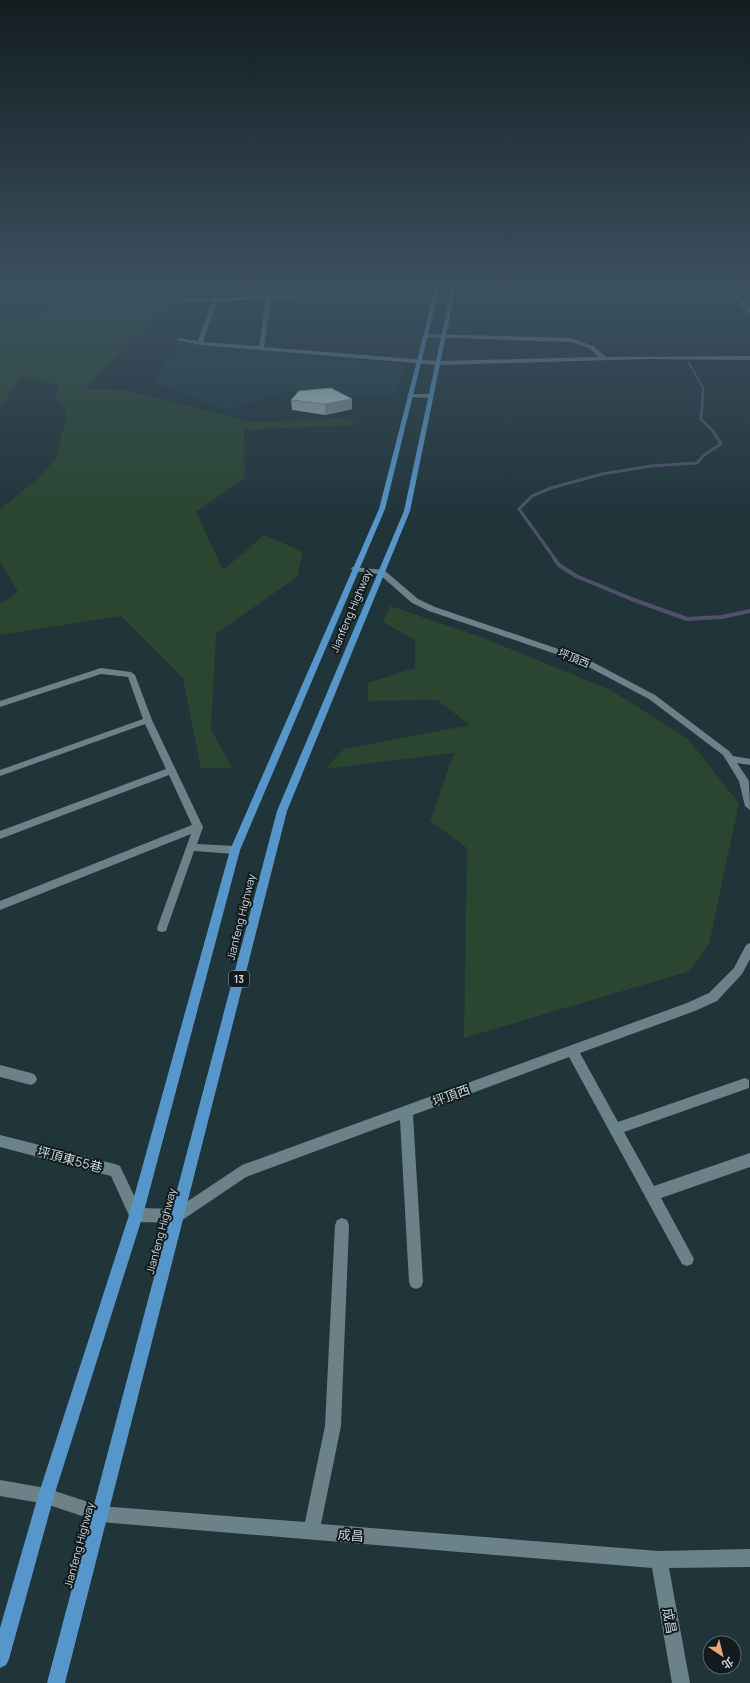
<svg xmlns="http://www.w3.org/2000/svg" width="750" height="1683" viewBox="0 0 750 1683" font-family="Manrope,'Noto Sans TC',sans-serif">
  <rect width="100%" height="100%" fill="#20353a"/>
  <path fill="#213f47" d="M179,342L406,365L393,397L283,392L228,410L153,383Z"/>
  <path fill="#2a4530" d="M78,286H163L176,302L84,389L124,390L251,422L349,418L355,425L244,430L245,478L196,512L223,570L264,535L303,552L297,577L216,634L211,729L232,768H201L183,678L121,616L0,635V604L18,592L0,561V509L39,478L56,458L67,414L56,397L58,385L23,377L0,407V315L32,319Z
    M390,606L481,637L609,689L688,739L739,803L709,944L690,971L464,1038L467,848L430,821L454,753L325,769L344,749L470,725L437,700L368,701V683L415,668V640L383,622Z"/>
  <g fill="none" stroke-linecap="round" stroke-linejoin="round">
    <path stroke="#4f516a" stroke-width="2.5" d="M689,363L703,388L702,407"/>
    <path stroke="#4f516a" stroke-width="3" d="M555,559L519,509L532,496L551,488L602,474L651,466L697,463L704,455L721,444L713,431L701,419L702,406"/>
    <path stroke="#4f516a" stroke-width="4" d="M554,558L559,565L576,576L634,600L687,619L722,617L750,611"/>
    <path stroke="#6a7b80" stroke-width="1.5" stroke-dasharray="0.5 1.5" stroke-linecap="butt" d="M747,286L750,289"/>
    <path fill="#6b8289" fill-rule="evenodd" d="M309,294L307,296L271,299L264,347L438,361L599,357L589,348L570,342L423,337L422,336L425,334L571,338L593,346L606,357L750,356V360L646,359L438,365L200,345L176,340L179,338L198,341L212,301L179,302L177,300ZM266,299L259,346L203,342L217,301Z
      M410,394H431L434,396L431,398L408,397L407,396Z
      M352,567L384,570L418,599L435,607L585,658L655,695L729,751L733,756L750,759V765L737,763L749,781L750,810L745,806L739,781L723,755L649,699L579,662L429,611L412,603L379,574L355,571L351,569Z
      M101,668L131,672L135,675L152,720L203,827L197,844L235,846L239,847L240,850L239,853L235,854L194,851L167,928L166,931L162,932L158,931L157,928L191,834L0,910V901L192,825L169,775L0,839V831L166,769L145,724L0,776V770L143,719L128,677L101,674L0,707V701Z
      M750,943V959L742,974L717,1001L695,1011L580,1053L618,1122L745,1078L749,1080V1088L624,1132L654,1186L750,1153V1167L661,1198L694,1259L692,1264L687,1266L682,1264L569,1057L413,1115L423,1282L421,1287L416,1289L411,1287L409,1282L400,1120L246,1177L178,1223L136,1222L131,1220L111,1176L0,1147V1135L115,1164L120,1166L140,1208L176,1209L242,1165L687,1003L709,993L734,968L746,945Z
      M0,1065L31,1073L35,1075L37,1079L35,1083L31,1085L0,1077Z
      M342,1218L347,1220L349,1225L341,1426L321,1524L659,1551L750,1549V1567L669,1568L690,1683H672L652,1568L100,1522L46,1504L0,1496V1480L46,1488L100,1506L305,1522L325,1426L335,1225L337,1220Z"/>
    <path fill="#5796ca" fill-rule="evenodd" d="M436,286H440L385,509L240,850L143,1215L54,1496L9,1659L6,1665L0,1668V1628L38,1496L129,1215L230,850L379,509Z
      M452,286H456L410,511L287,811L65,1683H47L277,811L404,511Z"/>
    <defs>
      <path id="rail" d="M727,286L750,312"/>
    </defs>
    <use href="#rail" stroke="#95a4a8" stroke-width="2.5"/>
    <use href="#rail" stroke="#111b1d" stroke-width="1.5" stroke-dasharray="4.5" stroke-linecap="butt"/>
  </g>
  <path fill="#9fb5b1" d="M352,399V409L325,415L292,410L291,400Z"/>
  <path fill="#829490" d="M352,399V409L325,415V404Z"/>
  <path fill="#b9d3ce" stroke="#829490" d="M331,388L352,399L325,404L291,400L299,391Z"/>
  <linearGradient id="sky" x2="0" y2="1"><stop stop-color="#121d20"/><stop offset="0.55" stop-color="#3c5160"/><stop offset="1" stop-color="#3c5160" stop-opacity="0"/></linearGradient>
  <rect width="750" height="522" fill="url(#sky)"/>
  <g text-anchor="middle" stroke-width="4" stroke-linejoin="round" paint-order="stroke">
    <rect fill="#111b1d" stroke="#929ea1" stroke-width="1" x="229" y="971" width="20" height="16" rx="3"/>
    <g font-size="10" font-weight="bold" fill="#cad6da">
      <text x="239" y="983">13</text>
    </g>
    <g font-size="11" fill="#cad6da" stroke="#111b1d">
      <text transform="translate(351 611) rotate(-67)" y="4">Jianfeng Highway</text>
      <text transform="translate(574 658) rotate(22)" y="4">坪頂西</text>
      <text transform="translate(241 917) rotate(-76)" y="4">Jianfeng Highway</text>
      <text transform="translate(161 1231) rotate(-75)" y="4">Jianfeng Highway</text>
      <text transform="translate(79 1545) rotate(-75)" y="4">Jianfeng Highway</text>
    </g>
    <g font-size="13" fill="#cad6da" stroke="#111b1d">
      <text transform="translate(451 1095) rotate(-20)" y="5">坪頂西</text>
      <text transform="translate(70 1159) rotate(15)" y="5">坪頂東55巷</text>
      <text transform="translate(351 1535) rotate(5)" y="5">成昌</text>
      <text transform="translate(670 1621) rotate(80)" y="5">成昌</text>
    </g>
  </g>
  <g transform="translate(722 1655) rotate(145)"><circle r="19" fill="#111b1d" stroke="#5b6669"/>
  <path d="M0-3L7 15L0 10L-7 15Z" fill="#efa376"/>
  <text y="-6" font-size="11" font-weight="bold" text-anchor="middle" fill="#cad6da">北</text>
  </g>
</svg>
